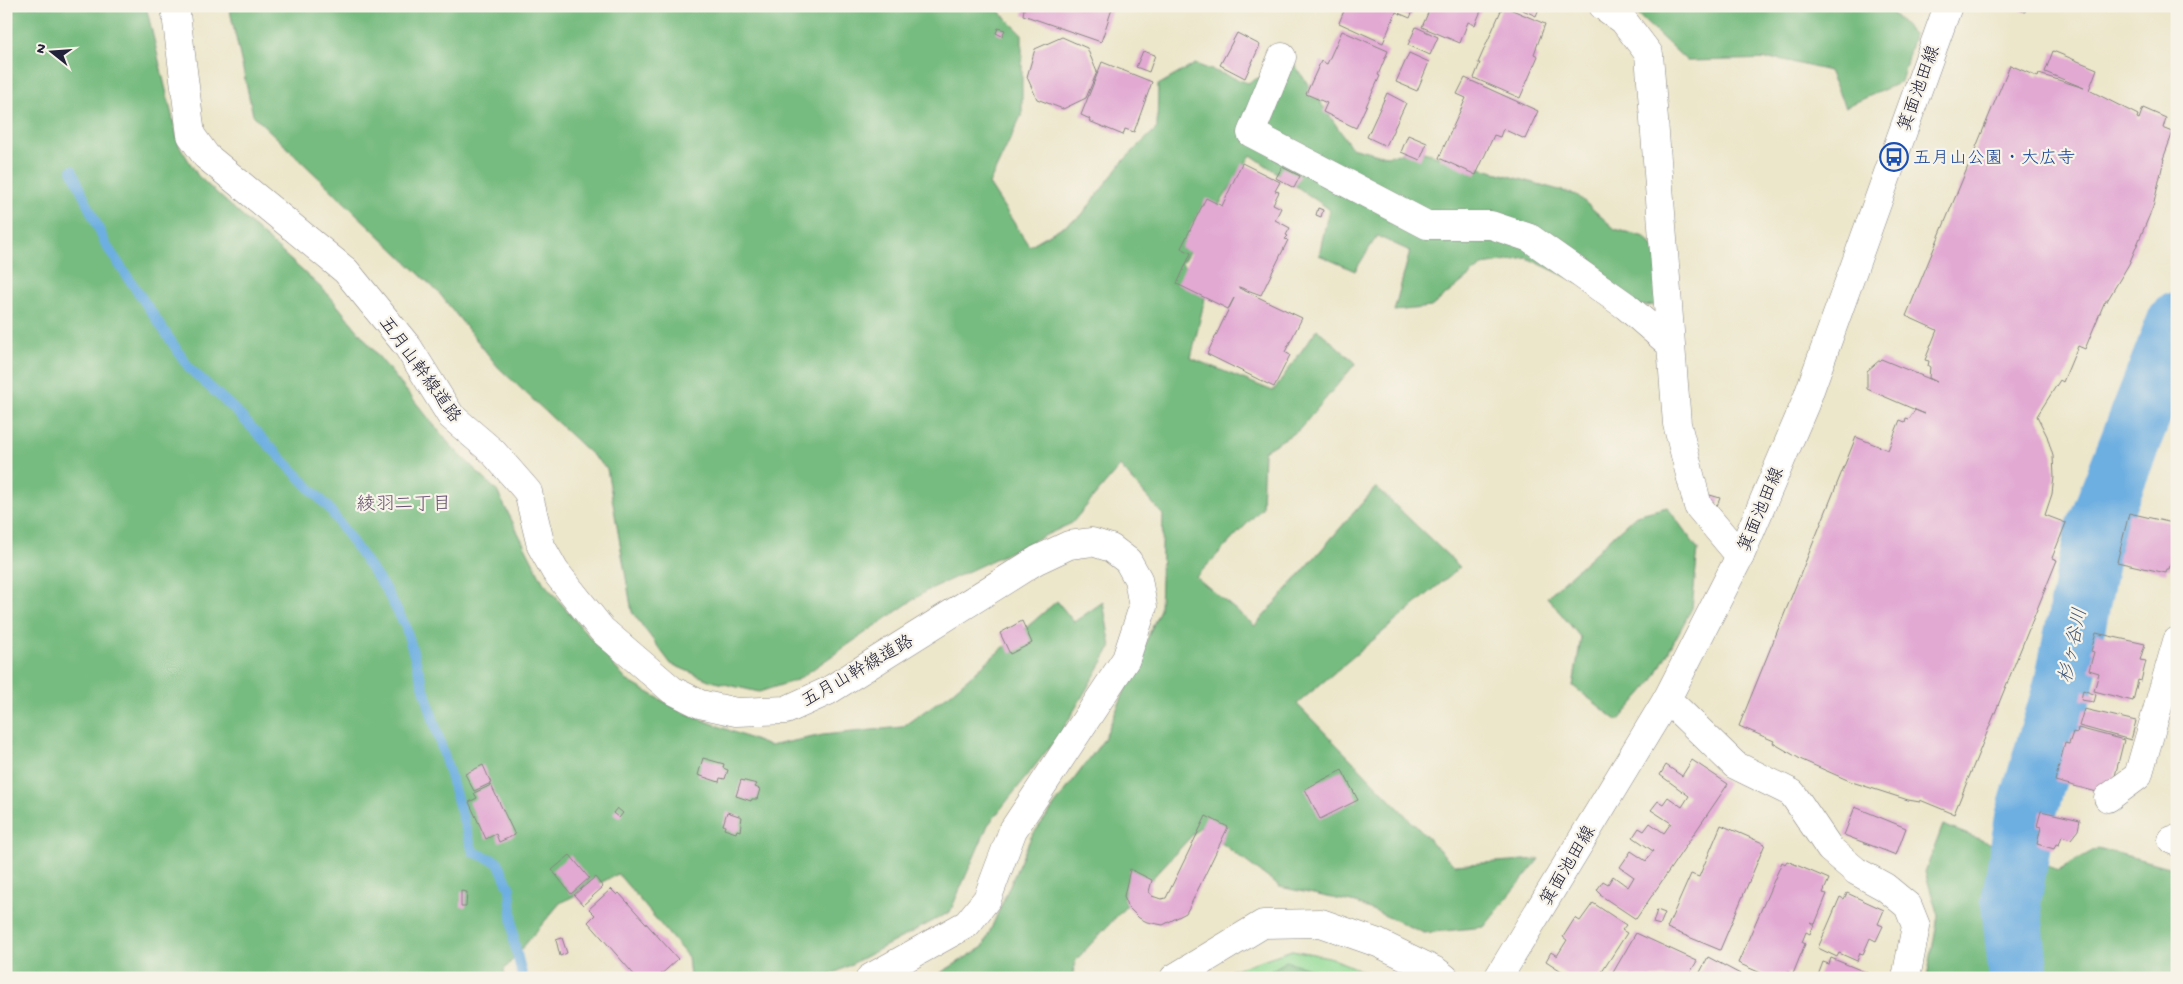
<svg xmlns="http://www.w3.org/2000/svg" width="2183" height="984" viewBox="0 0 2183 984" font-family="'Gochi Hand','Klee One',sans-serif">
  <rect width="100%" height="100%" fill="#f7f3e8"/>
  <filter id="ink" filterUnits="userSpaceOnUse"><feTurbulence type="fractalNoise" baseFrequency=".02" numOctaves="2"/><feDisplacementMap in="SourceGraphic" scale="10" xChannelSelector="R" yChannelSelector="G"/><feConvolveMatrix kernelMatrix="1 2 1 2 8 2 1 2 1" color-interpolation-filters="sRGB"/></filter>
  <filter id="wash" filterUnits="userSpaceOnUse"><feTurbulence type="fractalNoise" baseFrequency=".0096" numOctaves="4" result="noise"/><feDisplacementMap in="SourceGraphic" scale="20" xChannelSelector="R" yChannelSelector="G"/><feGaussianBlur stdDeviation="1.12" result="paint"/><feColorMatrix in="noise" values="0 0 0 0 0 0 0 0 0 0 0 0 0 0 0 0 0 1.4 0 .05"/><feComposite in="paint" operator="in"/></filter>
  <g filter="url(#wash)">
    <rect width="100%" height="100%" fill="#ece6ca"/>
    <path fill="#93db96" stroke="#5a7e68" d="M1292,950L1329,957L1379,978H1218L1232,970Z"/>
    <path fill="#76bb7f" stroke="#4c6e5d" d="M6,6H146L179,145L198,176L329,295L451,446L497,491L543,582L626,680L683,712L769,746L823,735L902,727L952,692L1057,601L1074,622L1103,602L1111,647L1061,733L988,825L950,912L825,978H690L688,957L618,874L560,903L504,970L505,978H6Z
      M229,6H994L1022,34V114L989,184L1029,246L1081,216L1123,161L1157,128L1158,85L1195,64L1248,83L1292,61L1351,147L1386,156L1420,151L1577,195L1615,229L1645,237L1663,261L1657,305L1631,307L1527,258L1483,265L1431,307L1394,311L1410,251L1377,236L1355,271L1319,255L1329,209L1251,155L1182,263L1205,298L1191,358L1273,391L1317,329L1356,363L1299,430L1264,451L1262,508L1196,577L1255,626L1376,487L1460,567L1297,704L1454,865L1539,859L1484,927L1424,933L1356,903L1280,887L1200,827L1076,960L1072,978H932L983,947L1031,837L1104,739L1160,609L1163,515L1120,466L1072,523L926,591L797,680L759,692L711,681L671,664L632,612L607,469L498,367L439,293L253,115Z
      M1642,6H1886L1914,35L1901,82L1845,107L1829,71L1779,59L1687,61L1637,14Z
      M1667,507L1698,549L1692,608L1652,682L1618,721L1573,686L1581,638L1547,597L1636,515Z
      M1943,825L2058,870L2098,848L2177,869V978H1927L1938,916L1925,872Z
      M1286,961L1341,978H1260Z"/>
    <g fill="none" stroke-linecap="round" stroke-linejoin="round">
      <path stroke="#6dafe1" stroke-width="10" d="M72,170L106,245L190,369L234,409L328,507L386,590L405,625L473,852L498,862L510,889L514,942L523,978"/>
      <path stroke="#6dafe1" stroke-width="60" d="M2019,978L2011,903L2025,818L2063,688L2095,532L2177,322"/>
    </g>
    <g id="blocks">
      <path fill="#e2a9d3" d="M1017,6H1113L1101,42L1023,15L1024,9Z
        M1346,6L1352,8L1415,6L1410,18L1396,12L1383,43L1339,23Z
        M1431,6H1483L1475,25L1468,22L1460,43L1422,27Z
        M1503,6L1545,24L1534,54L1538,56L1520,98L1474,78L1480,63H1478Z
        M1514,6H1540L1536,16Z
        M2012,6H2027L2025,12Z
        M1416,27L1438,37L1430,55L1408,45Z
        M998,28L1005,30L1002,36L996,33Z
        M1342,31L1388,51L1378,75L1380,76L1356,128L1323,112L1327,103L1306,94L1321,61L1327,64Z
        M1237,33L1260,45L1245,78L1220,65Z
        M1062,37L1087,48L1097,72L1086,98L1063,109L1037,99L1027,77L1035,49Z
        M1143,51L1155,55L1149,72L1136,67Z
        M2053,51L2097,69L2089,90L2138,115L2137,118L2139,119L2143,108L2166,118L2163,128L2173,132L2163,159H2164L2153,207L2129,264L2107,301H2105L2085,349L2078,346L2063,382L2060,380L2037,416L2047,436L2053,456L2054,477L2052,494L2045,515L2066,523L2052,558L2057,560L1954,814L1920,800V802L1908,800L1852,782L1802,760L1773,743L1774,741L1739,726L1856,437L1888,450L1900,420L1905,422L1906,418L1909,419L1915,410L1925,414L1867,389V371L1881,359L1937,382L1929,378L1930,366H1928L1929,361L1925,360L1937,330L1906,316L2010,65L2038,77L2039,74L2084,88L2045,72Z
        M1409,53L1429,62L1417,91L1396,82Z
        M1102,62L1152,82L1134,132L1125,129L1123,135L1089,121L1090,119L1081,115Z
        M1465,78L1538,111L1525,139L1503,129L1500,137L1494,135L1476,175L1439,158L1466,98L1457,94Z
        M1387,93L1406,103L1386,146L1367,137Z
        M1408,135L1427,143L1420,160L1401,152Z
        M1242,163L1280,182L1275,191L1279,192L1273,204L1281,208L1275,220L1290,228L1286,235L1288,236L1285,239L1288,240L1261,295L1239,287V288L1302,318L1285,352L1290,355L1274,387L1207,354L1234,298L1228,309L1177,284L1191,253L1181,248L1206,198L1222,206Z
        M1282,167L1300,176L1294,188L1276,178Z
        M1318,208L1323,210L1321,217L1316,215Z
        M1710,495L1720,498L1717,506L1707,502Z
        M2129,513L2177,524V541L2169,569H2167L2166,573L2117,562Z
        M1022,621L1032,643L1010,654L1000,633Z
        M2096,633L2145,644L2140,660L2146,661L2141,681L2138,680L2133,701L2094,691L2099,673L2089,670L2094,652L2091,651Z
        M2083,690L2096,695L2094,702L2081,700Z
        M2084,709L2136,721L2131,740L2079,726Z
        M2078,728L2124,740L2115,776L2097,792L2055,781L2065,743L2069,744L2073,732L2077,733Z
        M703,758L724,764L723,768L728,770L725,779L720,778L719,782L698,775Z
        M1692,760L1728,784L1636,919L1600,895L1601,894L1597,890L1603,881L1608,884L1613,876L1628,887L1634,877L1620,867L1631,851L1646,861L1653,851L1633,837L1639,828L1644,831L1650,823L1664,833L1671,823L1651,810L1658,801L1663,804L1668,797L1682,807L1689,796L1660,775L1666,765L1682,776Z
        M483,765L491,783L474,791L465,774Z
        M1342,770L1358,800L1320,819L1305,789Z
        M741,780L757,784L755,787L760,789L757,799H752L751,801L736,796Z
        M491,785L515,835L499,842L496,834L486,839L469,802L477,798L474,793Z
        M1855,807L1906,828L1896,855L1844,835Z
        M617,808L623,813L619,818L613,813Z
        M2041,811L2080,820L2078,830L2071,839L2062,836L2059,845L2056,844L2054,849L2037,844L2041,827L2037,826Z
        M727,812L742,817L740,831L737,830L736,833L724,829L725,826L723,825Z
        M1206,816L1228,827L1190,906L1186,913L1163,925L1147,922L1139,918L1127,906L1124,896L1130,869L1152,880L1149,892L1152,896L1161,899L1166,898Z
        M1721,825L1765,844L1720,950L1667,928L1691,874L1699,877Z
        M570,855L589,878L571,894L552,870Z
        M1787,861L1829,879L1823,893L1827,894L1815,924L1810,922L1814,925L1810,934L1806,932L1802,942L1805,944L1793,974L1788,972L1786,978H1772L1738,963L1782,862L1785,864Z
        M595,877L603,887L583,905L574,895Z
        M611,889L617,895L619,893L678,959L657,978H637L588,922L595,915L589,909Z
        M461,891L467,892L466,907H461Z
        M1847,893L1884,910L1878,924L1883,926L1876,941L1870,938L1863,954L1860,953L1857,961L1839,953L1837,957L1818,948L1840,897L1844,899Z
        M1593,903L1626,925L1622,930L1627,933L1598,978H1572L1546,961L1551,952L1557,956L1567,940L1563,937L1575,918L1580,921Z
        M1657,910L1665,913L1660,925L1653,923Z
        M1636,933L1697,961L1687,978L1611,976Z
        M562,938L567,953L560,956L556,940Z
        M1708,957L1744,976L1743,978H1697Z
        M1831,958L1870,974L1868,978H1817L1823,962L1829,964Z"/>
    </g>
  </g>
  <g filter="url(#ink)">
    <use href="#blocks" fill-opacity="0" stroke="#878482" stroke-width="1"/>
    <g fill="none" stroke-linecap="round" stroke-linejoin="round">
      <defs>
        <path id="minor" d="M175,6L191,135L206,156L346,271L408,347L451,416L493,452L528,492L541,546L555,571L602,630L672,690L700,704L736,712L786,710L828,691L1037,560L1069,545L1092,542L1111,548L1128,561L1138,579L1143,607L1126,659L1013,830L987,899L967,924L870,978
          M1603,6L1623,20L1649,54L1677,424L1698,506L1740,556
          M1282,57L1251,133L1427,225H1491L1530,238L1626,306L1671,345
          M1667,699L1735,765L1792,793L1830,849L1856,871L1885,887L1908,906L1916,926L1906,978
          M2108,798L2138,776L2177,641
          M2172,840L2177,842
          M1174,978L1263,924L1321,923L1378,943L1436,971L1445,978"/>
        <path id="major" d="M1498,978L1667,699L1740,556L1805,404L1948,6"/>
      </defs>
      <use href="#minor" stroke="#878482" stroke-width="29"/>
      <use href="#major" stroke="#878482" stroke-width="29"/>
      <use href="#minor" stroke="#fff" stroke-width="28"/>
      <use href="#major" stroke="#fff" stroke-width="28"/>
    </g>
  </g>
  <defs>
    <symbol id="bus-ring" viewBox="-11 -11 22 22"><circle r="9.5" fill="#f7f3e8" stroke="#1a4fb4" stroke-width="1.5"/><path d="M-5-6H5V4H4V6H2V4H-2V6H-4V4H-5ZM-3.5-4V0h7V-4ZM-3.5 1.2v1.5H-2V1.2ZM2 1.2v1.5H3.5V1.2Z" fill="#1a4fb4"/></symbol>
  </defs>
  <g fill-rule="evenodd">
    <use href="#bus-ring" x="1878" y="141" width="32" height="32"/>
  </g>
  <g text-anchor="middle" stroke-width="4.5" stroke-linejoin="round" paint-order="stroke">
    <g font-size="18" fill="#22223b" stroke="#f7f3e8">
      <text transform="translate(1918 88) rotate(-70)" y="6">箕面池田線</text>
      <text transform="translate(421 369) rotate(54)" y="6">五月山幹線道路</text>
      <text transform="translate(1760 509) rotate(-67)" y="6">箕面池田線</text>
      <text transform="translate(857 670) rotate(-30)" y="6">五月山幹線道路</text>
      <text transform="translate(1567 865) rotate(-59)" y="6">箕面池田線</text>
    </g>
    <g font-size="18" fill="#164399" stroke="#f7f3e8" text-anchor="start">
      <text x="1913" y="163">五月山公園・大広寺</text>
    </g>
    <g font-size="19" fill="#655170" stroke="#f7f3e8">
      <text x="404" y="509">綾羽二丁目</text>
    </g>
    <g font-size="19" font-style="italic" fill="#3c5375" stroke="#f7f3e8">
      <text transform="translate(2071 645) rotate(-78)" y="7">杉ヶ谷川</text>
    </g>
  </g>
  <rect width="2183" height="984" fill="none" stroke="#f7f3e8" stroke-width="25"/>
  <g transform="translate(52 52) rotate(287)" stroke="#f7f3e8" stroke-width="4" paint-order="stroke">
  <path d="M0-4L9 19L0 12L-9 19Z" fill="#22223b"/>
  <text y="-8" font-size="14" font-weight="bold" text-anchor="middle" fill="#22223b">N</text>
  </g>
</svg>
